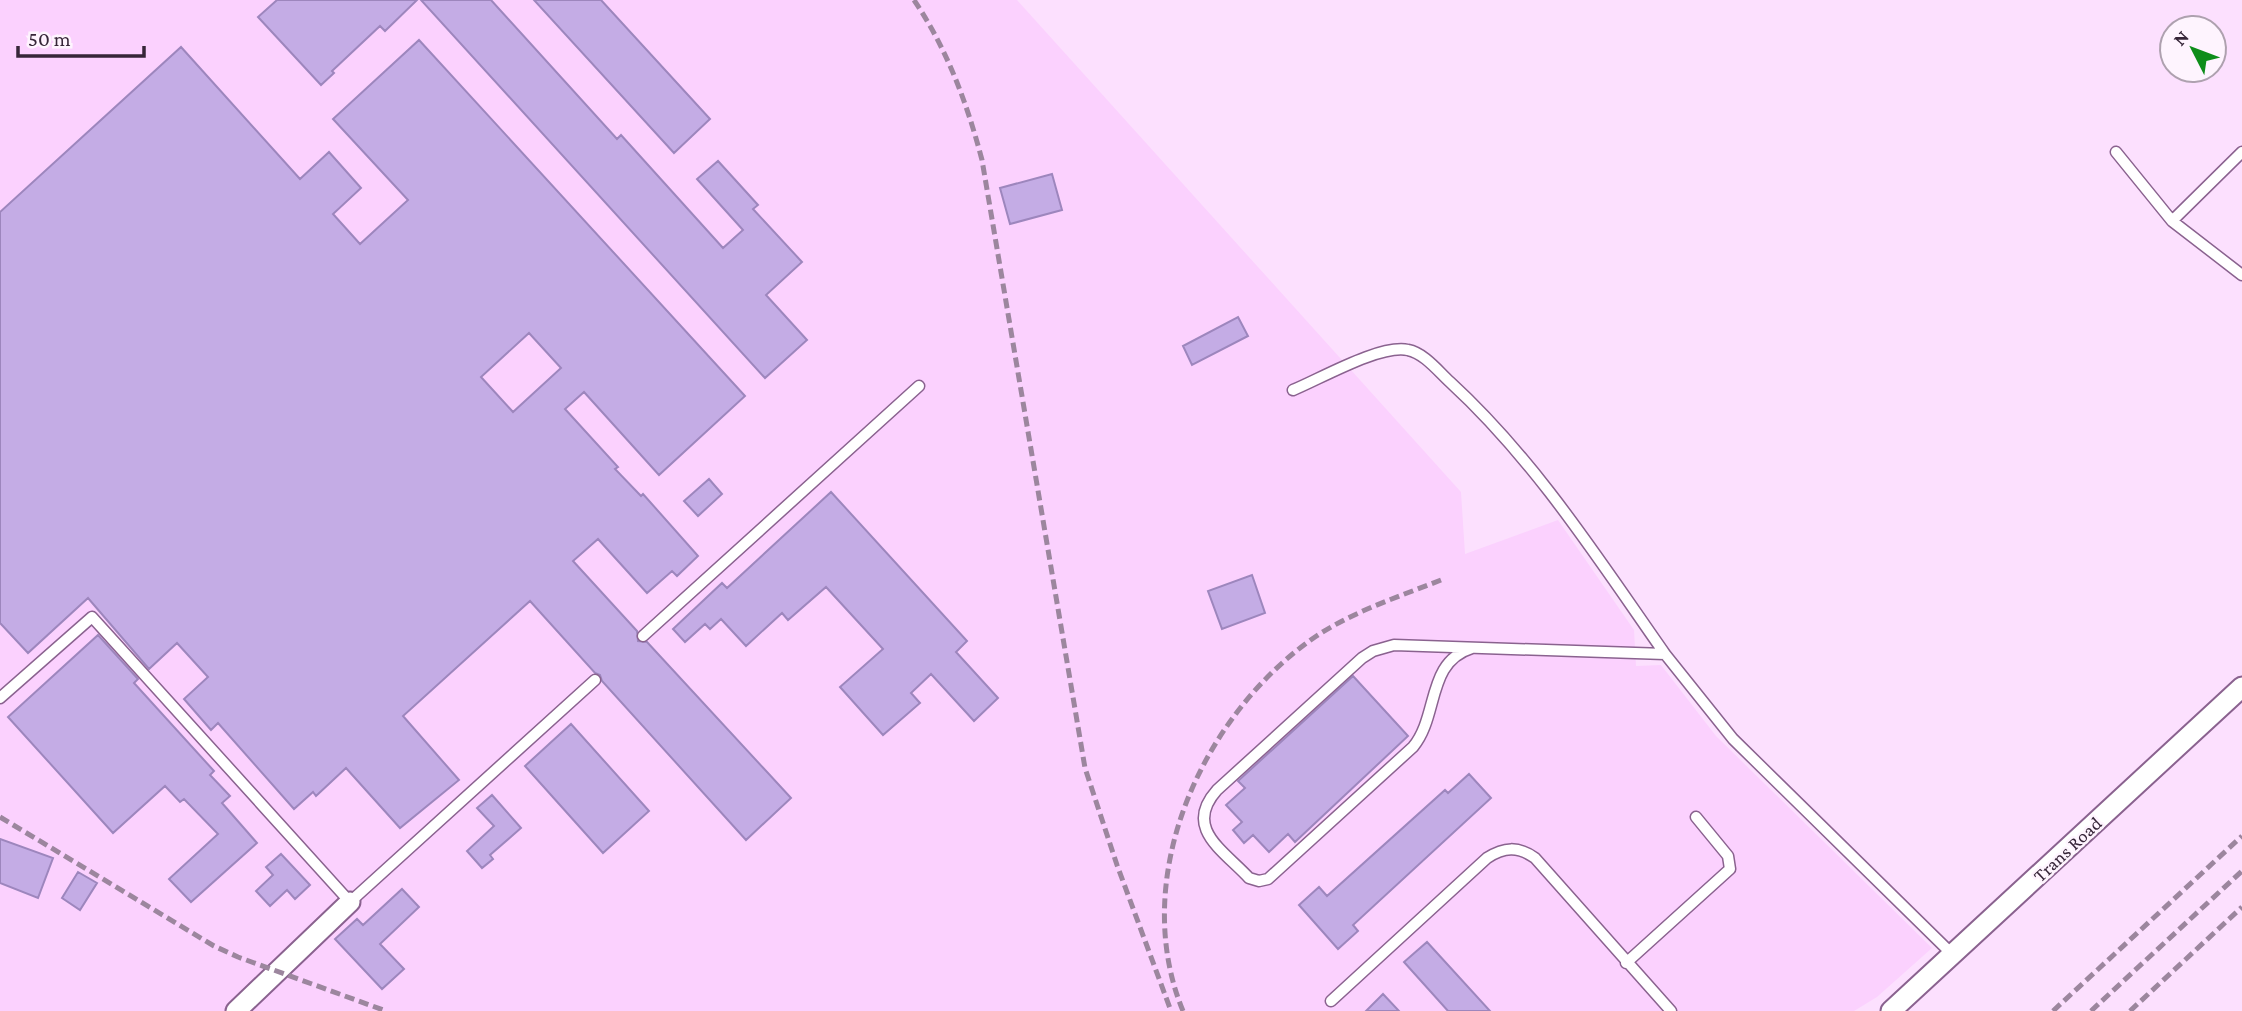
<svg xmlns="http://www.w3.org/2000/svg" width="2242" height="1011" viewBox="0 0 2242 1011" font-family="'Crimson Pro',serif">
  <rect width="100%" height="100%" fill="#fce0fe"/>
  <path fill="#fbd1fe" d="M0,0H1017L1461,492L1465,554L1558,520L1634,630L1636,666L1661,665L1716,736L1932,948L1877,997L1854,1011H0Z"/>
  <path fill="#c4ace5" stroke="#9d86bd" stroke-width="2" fill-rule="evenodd" d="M277,0H417L385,31L380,26L332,71L334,73L321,85L258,17Z
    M421,0H491L617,139L621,135L723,248L743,230L697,179L718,161L758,205L753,209L802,262L766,295L807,340L765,378Z
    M534,0H601L710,119L674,153Z
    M419,40L745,396L659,475L584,392L565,409L618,467L615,469L641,496L643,494L698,556L677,576L672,571L647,593L598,539L573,561L637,631L638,641L647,642L791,798L746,840L602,681L600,675L595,673L530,601L403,716L459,780L400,828L346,768L316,796L313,792L294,809L218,723L211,730L184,699L208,677L177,643L149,669L88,598L28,653L0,623V212L181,47L300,179L329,152L361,188L333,214L360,244L408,200L333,119ZM529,333L561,368L513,412L481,377Z
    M1052,174L1062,210L1010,224L1000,188Z
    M1238,317L1248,336L1192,365L1183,346Z
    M709,479L722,494L698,516L684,501Z
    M831,492L967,641L956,652L998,698L974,721L931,674L911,693L920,703L883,735L840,687L883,649L826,587L788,620L782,613L746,646L721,619L710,629L705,624L685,642L673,629L722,583L727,588Z
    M1252,575L1265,613L1222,629L1208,591Z
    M98,635L138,679L134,683L214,771L210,775L230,796L222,803L257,843L191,902L169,879L218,834L184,799L180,802L165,786L113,833L8,717Z
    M1353,676L1408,736L1295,842L1288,834L1269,852L1253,835L1244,843L1233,830L1242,822L1226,805L1245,788L1238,781Z
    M571,724L649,811L603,853L525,766Z
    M1469,774L1491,798L1353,925L1358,931L1338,949L1299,905L1319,887L1327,896L1445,790L1448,793Z
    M492,795L521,828L490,855L493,859L482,868L467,851L494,826L477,808Z
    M0,839L53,858L38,898L0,883Z
    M281,854L310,885L295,899L287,890L270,906L256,891L273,875L266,867Z
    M78,872L97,883L80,910L62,898Z
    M402,889L419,907L380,944L404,969L382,989L335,939L357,919L363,925Z
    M1427,942L1490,1011H1448L1404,962Z
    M1383,994L1399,1011H1366Z"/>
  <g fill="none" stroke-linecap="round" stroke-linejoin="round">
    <defs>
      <path id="lane" d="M2116,152L2172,221L2242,275
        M2172,221L2242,152
        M1293,390C1320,379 1380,344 1408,350C1424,353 1438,371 1450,382C1536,461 1599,560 1665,654
        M643,636L919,386
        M1472,648C1426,662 1439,716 1413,747L1268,879L1259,881L1249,878C1223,850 1183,828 1217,790L1362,658L1373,651L1394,645L1665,654L1733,739L1953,955
        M0,698L92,617L350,902L595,680
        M1626,963L1730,869L1728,856L1696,817
        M1331,1001L1487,858C1504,847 1518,846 1535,858L1671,1011"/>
      <path id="street" d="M236,1011L350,902
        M1891,1011L2242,687"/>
    </defs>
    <use href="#lane" stroke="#8a628f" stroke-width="13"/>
    <use href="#street" stroke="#8a628f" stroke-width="23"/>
    <use href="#lane" stroke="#fff" stroke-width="10"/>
    <use href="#street" stroke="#fff" stroke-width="19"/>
    <path stroke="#9c869e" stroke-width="5" stroke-dasharray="10 5" stroke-linecap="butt" d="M914,0C947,49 967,103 982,160L1085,768L1117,865L1171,1011
      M0,817L214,946L238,957L386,1011
      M1183,1011C1128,878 1202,715 1315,637C1354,611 1398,597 1441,580
      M2053,1011L2242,836
      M2091,1011L2242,871
      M2130,1011L2242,907"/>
  </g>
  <g text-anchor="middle" stroke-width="5" stroke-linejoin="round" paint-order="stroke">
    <g font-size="19" fill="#362538" stroke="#fef4fe">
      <text transform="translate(2067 849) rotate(-43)" y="7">Trans Road</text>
    </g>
  </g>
  <g transform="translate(2193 49) rotate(312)"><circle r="33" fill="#fef4fe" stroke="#aea1af" stroke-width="2"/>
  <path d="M0-5L12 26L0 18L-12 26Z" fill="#0e8d1a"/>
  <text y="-10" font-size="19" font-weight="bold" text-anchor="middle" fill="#362538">N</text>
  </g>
  <path d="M18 46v10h126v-10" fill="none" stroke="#362538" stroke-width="3.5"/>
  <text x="28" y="46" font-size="21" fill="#362538" stroke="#fef4fe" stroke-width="5" paint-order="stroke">50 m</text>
</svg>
